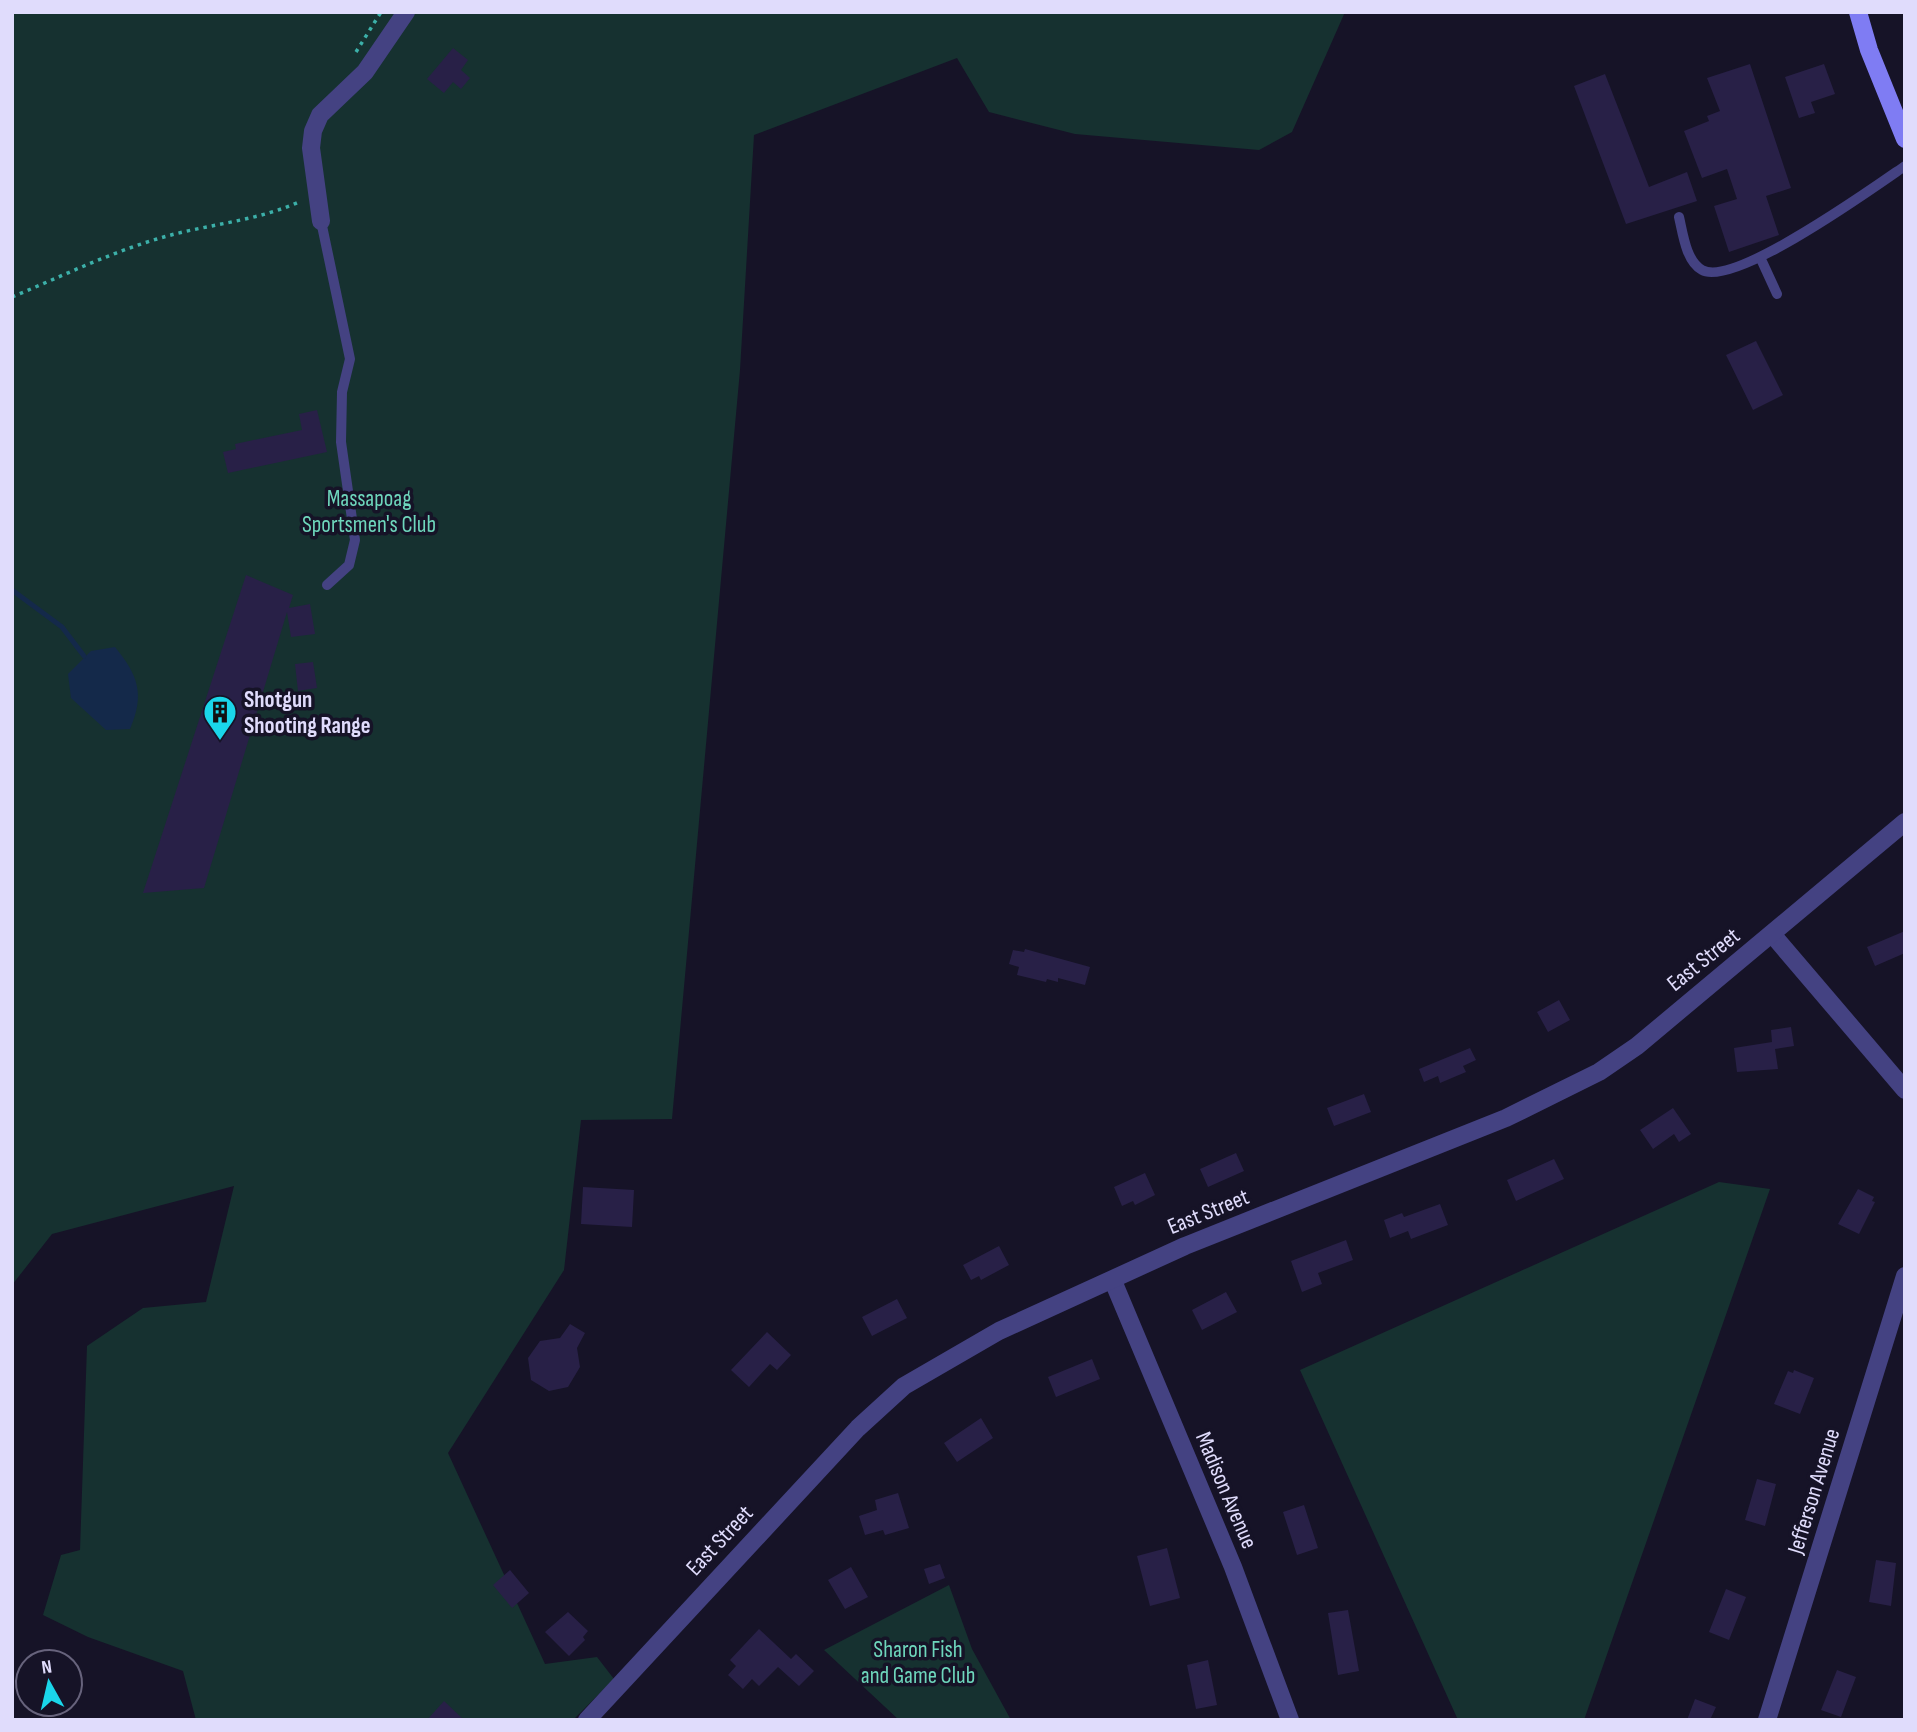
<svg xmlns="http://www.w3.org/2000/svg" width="1917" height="1732" viewBox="0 0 1917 1732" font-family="'Sofia Sans Condensed',sans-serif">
  <rect width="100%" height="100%" fill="#161327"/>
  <path fill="#163130" d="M12,12H1345L1292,132L1259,150L1075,134L989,112L957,58L754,135L740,370L672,1119L581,1120L564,1270L448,1453L545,1664L597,1657L614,1679L573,1720H196L183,1671L88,1637L43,1615L61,1555L80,1550L87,1346L143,1308L206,1302L234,1186L52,1234L12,1285Z
    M1719,1182L1770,1189L1584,1720H1458L1300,1370Z
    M949,1585L972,1649L1011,1720H899L824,1650Z"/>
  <path fill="#14294a" d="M115,647C138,675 145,694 130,729L106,730L71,698L68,674L91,651Z"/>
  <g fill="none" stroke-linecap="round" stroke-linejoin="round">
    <path stroke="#14294a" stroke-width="5" d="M12,590L62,627L84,656"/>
  </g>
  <path fill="#282047" d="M453,48L468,60L461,70L470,78L461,89L453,82L444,93L427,79Z
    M1750,64L1791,188L1766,196L1779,235L1729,252L1714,206L1737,199L1727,169L1702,178L1684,131L1709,121L1707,116L1720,111L1707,78Z
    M1824,64L1835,94L1811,102L1815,113L1799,118L1785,77Z
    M1605,74L1649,187L1687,172L1697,201L1626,224L1574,86Z
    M1756,341L1783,395L1753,410L1726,355Z
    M317,410L327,452L228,473L223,452L236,449L235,444L302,430L299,414Z
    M246,575L293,595L289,608L310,604L315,634L291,637L287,612L204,888L143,893Z
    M313,662L317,688L298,691L295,664Z
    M1905,931V953L1875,966L1867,947Z
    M1025,949L1090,967L1085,985L1058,978V982L1047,979L1046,982L1017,975L1019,967L1009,964L1013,950L1024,952Z
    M1559,1000L1570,1020L1548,1032L1537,1012Z
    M1791,1027L1794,1046L1775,1049L1778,1069L1737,1072L1734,1048L1772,1042L1771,1030Z
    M1470,1048L1476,1060L1463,1066L1466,1072L1440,1083L1438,1076L1424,1082L1419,1069Z
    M1364,1094L1371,1112L1334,1126L1327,1108Z
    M1673,1108L1691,1134L1679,1142L1674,1134L1653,1149L1640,1130Z
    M1236,1153L1244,1171L1208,1187L1200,1169Z
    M1554,1159L1564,1179L1516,1201L1507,1180Z
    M1145,1173L1155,1195L1135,1205L1133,1201L1122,1206L1114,1187Z
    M583,1187L634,1190L632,1227L581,1224Z
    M1858,1189L1874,1197L1872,1201L1875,1202L1859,1234L1838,1224Z
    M1440,1204L1448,1225L1411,1239L1408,1231L1390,1238L1384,1220L1402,1213L1404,1217Z
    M1346,1240L1353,1260L1318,1273L1322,1284L1302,1292L1291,1261Z
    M999,1246L1009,1265L981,1280L979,1276L971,1280L963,1265Z
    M1226,1292L1237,1312L1202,1330L1192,1310Z
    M897,1299L907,1318L872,1336L862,1317Z
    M570,1324L585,1333L577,1348L580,1367L568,1387L549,1391L531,1380L528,1358L540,1341L560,1338Z
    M767,1332L791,1355L777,1370L770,1364L749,1387L731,1370Z
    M1092,1359L1100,1379L1056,1397L1048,1377Z
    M1794,1370L1814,1378L1800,1414L1774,1404L1788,1371L1793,1373Z
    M981,1418L993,1438L957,1462L944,1443Z
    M1757,1479L1776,1484L1765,1526L1745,1520Z
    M898,1493L909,1528L885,1535L883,1530L865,1535L859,1516L877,1510L875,1500Z
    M1304,1505L1318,1548L1297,1555L1283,1512Z
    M1167,1548L1180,1598L1150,1606L1137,1556Z
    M1876,1560L1896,1563L1891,1606L1869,1602Z
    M940,1564L945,1578L929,1584L924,1569Z
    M851,1567L868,1597L845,1609L828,1580Z
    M510,1570L529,1593L512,1608L493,1585Z
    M1726,1589L1746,1597L1729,1640L1709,1632Z
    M1348,1610L1359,1671L1338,1675L1328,1613Z
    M568,1612L588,1631L583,1637L585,1640L569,1656L545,1632Z
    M759,1629L791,1659L796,1654L814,1671L799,1686L778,1667L759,1686L752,1679L743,1689L728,1675L736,1666L730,1660Z
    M1208,1660L1217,1705L1196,1709L1187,1665Z
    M1837,1670L1856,1677L1841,1717L1821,1710Z
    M1695,1699L1716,1707L1710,1720H1687Z
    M444,1701L464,1720H427Z"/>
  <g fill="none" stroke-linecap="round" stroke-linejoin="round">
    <path stroke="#3cb0a9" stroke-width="3.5" stroke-dasharray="3.5 5" stroke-linecap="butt" d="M356,52L381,12
      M12,297C60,277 107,254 157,239C205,224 256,222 301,201"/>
    <path stroke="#444282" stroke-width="10" d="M1679,217C1683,234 1686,261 1702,270C1734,288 1873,188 1905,166
      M321,221L350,359L342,392L341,442L355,540L349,565L327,585
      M1760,257L1777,294"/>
    <path stroke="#444282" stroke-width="18" d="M321,221L311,148L313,131L320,115L365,72L406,12
      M1772,934L1905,1090
      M1113,1281L1233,1567L1290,1720
      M1767,1720L1905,1276"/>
    <path stroke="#444282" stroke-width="18" d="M587,1720L858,1428L904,1386L999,1331L1185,1246L1506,1118L1599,1072L1637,1046L1905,822"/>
    <path stroke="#7f7cf3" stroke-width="18" d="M1858,12L1869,50L1905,139"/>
  </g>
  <defs>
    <symbol id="building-pin" viewBox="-11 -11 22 30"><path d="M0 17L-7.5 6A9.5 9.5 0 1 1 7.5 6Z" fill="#1ad6ea" stroke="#161327"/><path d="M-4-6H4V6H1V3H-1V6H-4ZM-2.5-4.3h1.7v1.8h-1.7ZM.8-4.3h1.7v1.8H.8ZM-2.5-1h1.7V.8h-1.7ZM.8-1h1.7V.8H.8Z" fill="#111"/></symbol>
  </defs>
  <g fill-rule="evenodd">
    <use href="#building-pin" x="201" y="693" width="38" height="52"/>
  </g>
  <g text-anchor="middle" stroke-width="7" stroke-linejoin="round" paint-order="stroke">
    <g font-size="23" fill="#6ed6bc" stroke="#161327">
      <text x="369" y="506">Massapoag<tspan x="369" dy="26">Sportsmen's Club</tspan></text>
      <text x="918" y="1657">Sharon Fish<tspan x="918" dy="26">and Game Club</tspan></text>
    </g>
    <g font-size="23" font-weight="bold" fill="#e0dcfc" stroke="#161327" text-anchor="start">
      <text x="244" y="707">Shotgun<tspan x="244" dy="26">Shooting Range</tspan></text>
    </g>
    <g font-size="23" fill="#e0dcfc" stroke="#161327">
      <text transform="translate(1703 959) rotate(-39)" y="8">East Street</text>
      <text transform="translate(1208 1211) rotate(-22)" y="8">East Street</text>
      <text transform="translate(1227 1490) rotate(67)" y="8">Madison Avenue</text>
      <text transform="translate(1813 1491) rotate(-73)" y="8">Jefferson Avenue</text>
      <text transform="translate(719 1540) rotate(-47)" y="8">East Street</text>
    </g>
  </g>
  <rect width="1917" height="1732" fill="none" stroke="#e0dcfc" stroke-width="28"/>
  <g transform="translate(49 1683) rotate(352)"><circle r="33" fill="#161327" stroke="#67637c" stroke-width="2"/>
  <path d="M0-5L12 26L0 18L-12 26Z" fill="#1ad6ea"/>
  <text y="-10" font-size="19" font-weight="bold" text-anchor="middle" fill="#e0dcfc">N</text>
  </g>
</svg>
